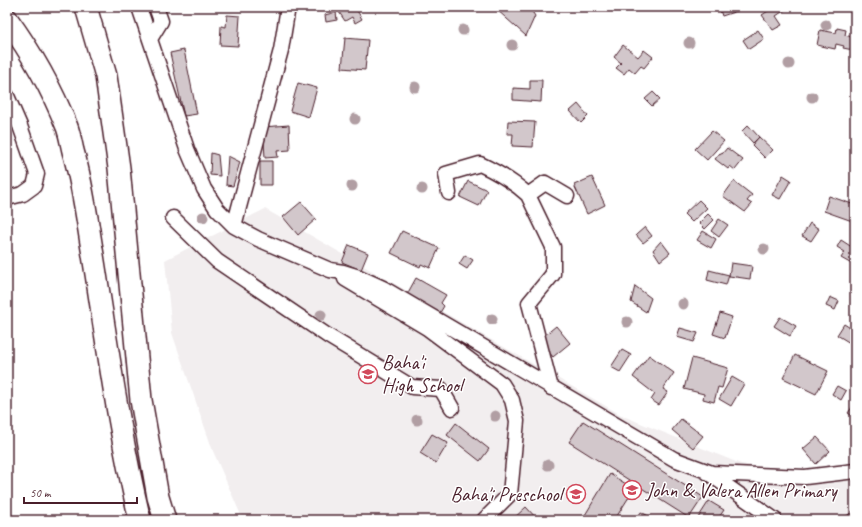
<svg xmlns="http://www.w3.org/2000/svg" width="862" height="527" viewBox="0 0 862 527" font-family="Caveat,sans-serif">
  <rect width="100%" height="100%" fill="#fff"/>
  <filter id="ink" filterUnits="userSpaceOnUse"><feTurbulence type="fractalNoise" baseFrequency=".025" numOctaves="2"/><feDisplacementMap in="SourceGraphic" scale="8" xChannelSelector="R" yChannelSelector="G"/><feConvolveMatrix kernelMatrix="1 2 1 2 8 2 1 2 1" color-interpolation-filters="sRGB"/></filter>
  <g filter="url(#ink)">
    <path fill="#f2eeef" d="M265,209L623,416L741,464L855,480V520H243L213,451L172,333L165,260Z"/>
    <path fill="#d2c7cb" stroke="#4a1f2b" d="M348,7H355L362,19L355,23L352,17L345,21L339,12Z
      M498,7H529L535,16L526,36L496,9Z
      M719,7H739L740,10L722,16Z
      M774,7H782L785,10L776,16L782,25L773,30L762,15Z
      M336,12L337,20L326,22L325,15Z
      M227,15L240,16L238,46L220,45L221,26L226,27Z
      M837,28L846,30L845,35L855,38L853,50L843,48L844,46L836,44L835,49L817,45L820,30L836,33Z
      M758,30L764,39L749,49L743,40Z
      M345,38L368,40L365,70L342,68Z
      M623,45L638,57L644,50L653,57L644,68L641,66L635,73L629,68L624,74L616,68L621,63L614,57Z
      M184,50L197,114L184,116L170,53Z
      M530,80H542L541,102L513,100V88L530,89Z
      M298,83L317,88L309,117L290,111Z
      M653,92L660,99L652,106L645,99Z
      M578,104L588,116L581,123L570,111Z
      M508,121L535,122L533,147L512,146L513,134H507Z
      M289,125L290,150L277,151L278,157L265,158L263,127Z
      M748,125L759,137L753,143L742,131Z
      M712,131L724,141L707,160L695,149Z
      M759,137L773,150L765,158L752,145Z
      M727,148L743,160L735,170L730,166L728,169L715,159L720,153L722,154Z
      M211,153L218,155L220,176L210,175Z
      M228,156L240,162L233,186L226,185Z
      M260,161H272V185H260Z
      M783,175L791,180L780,199L772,195Z
      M592,177L605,205L587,214L574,185Z
      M468,181L487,190L479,206L460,197Z
      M734,181L752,195L747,201L752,204L745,212L723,196Z
      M829,196L855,205V222L824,211Z
      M699,200L707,208L692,222L684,214Z
      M301,202L316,219L298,235L283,217Z
      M708,214L714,220L705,229L699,223Z
      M719,219L728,225L719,237L711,231Z
      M810,223L819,229L811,241L802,236Z
      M645,227L652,236L643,243L636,235Z
      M402,231L439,248L430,268L421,264L420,267L391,253Z
      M703,231L716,239L711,248L697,240Z
      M841,240L855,249V266L841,258L845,252L837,247Z
      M661,241L670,253L660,261L653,250Z
      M349,245L368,253L361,270L342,262Z
      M465,255L473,260L467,269L459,264Z
      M731,263L752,266L750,279L729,276Z
      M709,270L729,275L726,285L707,280Z
      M416,278L446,295L441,303L444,306L438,316L405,298Z
      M635,286L651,298L646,312L631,302Z
      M830,297L839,301L835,310L826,306Z
      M720,313L732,317L725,338L713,334Z
      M780,317L796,326L790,336L774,326Z
      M844,324L855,331V346L837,335Z
      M556,326L570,343L553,357L539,340Z
      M680,328L698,333L694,342L677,337Z
      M622,350L631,355L620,372L611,367Z
      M649,355L674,373L663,389L668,392L659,405L651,400L655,394L633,377Z
      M795,355L828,371L816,394L783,378Z
      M692,358L728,368L722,388L718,387L714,402L703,399L704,394L684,389Z
      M732,377L744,384L731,406L719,399Z
      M837,386L846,391L841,400L832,394Z
      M855,403V418L848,413Z
      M681,419L703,436L693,448L672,430Z
      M583,421L703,497L689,518L569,442Z
      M456,423L489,449L480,461L447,435Z
      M432,434L448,443L436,463L420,453Z
      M817,437L830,451L816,464L803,449Z
      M610,474L634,489L617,516L624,520H582Z
      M709,501L724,510L717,520H701L698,518Z
      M526,507L538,520H512Z
      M855,509V520H842Z
      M641,512L656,520H636Z"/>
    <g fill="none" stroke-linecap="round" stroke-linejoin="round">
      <defs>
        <path id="minor" d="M139,7L187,149L204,189L217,209L234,226L258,239L330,270L343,272L359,277L383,288L674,459L712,473L805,477L855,471
          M150,39L161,21L156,7
          M7,96L20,126L37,174L34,186L23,194L7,198
          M449,193L446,174L480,164C499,173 513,181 528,195
          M173,218L217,261L328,336L412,387L441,389L452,408
          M234,226L281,50L288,7
          M345,279L427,328L502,384L512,400L517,421L510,494L484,520
          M551,388L529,303L553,274V247L528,195L545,183L567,196
          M707,472L775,520"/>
        <path id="highway" d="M86,7L106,76L119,168L141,400L158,497L165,520
          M7,19C31,52 52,89 67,127C70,135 71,143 73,151C83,185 87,220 93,255C107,343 119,433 140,520"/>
      </defs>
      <use href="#minor" stroke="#4a1f2b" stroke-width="17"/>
      <use href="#highway" stroke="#4a1f2b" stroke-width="24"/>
      <use href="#minor" stroke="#fff" stroke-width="14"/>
      <use href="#highway" stroke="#fff" stroke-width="21"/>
    </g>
    <g fill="#b19ea3">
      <circle cx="826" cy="25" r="5.5"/>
      <circle cx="463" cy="30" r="5.5"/>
      <circle cx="689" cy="43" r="5.5"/>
      <circle cx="512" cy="45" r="5.5"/>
      <circle cx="789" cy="64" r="5.5"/>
      <circle cx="415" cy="87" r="5.5"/>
      <circle cx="812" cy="97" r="5.5"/>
      <circle cx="355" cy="119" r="5.5"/>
      <circle cx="352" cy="186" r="5.5"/>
      <circle cx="422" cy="189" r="5.5"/>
      <circle cx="203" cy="217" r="5.5"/>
      <circle cx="764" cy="249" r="5.5"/>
      <circle cx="683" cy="304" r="5.5"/>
      <circle cx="321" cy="315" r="5.5"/>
      <circle cx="492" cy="319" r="5.5"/>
      <circle cx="627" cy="322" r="5.5"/>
      <circle cx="495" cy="416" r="5.5"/>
      <circle cx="417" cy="420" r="5.5"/>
      <circle cx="548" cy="465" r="5.5"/>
    </g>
  </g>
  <defs>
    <symbol id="school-ring" viewBox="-11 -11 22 22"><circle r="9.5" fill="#fff" stroke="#d1495b" stroke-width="1.5"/><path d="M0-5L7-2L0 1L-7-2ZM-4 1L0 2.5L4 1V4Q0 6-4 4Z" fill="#d1495b"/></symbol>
  </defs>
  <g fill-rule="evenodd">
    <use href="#school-ring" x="357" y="363" width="22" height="22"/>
    <use href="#school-ring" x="621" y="479" width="22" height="22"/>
    <use href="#school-ring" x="565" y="483" width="22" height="22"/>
  </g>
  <g text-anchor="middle" stroke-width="3" stroke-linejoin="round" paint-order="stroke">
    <g font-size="20" fill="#4a1f2b" stroke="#fff" text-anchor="start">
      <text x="382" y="369">Baha'i<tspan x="382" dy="23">High School</tspan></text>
      <text x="646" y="497">John &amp; Valera Allen Primary</text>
      <text x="562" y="501" text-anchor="end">Baha'i Preschool</text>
    </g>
  </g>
  <rect width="862" height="527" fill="none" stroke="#fff" stroke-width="24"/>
  <rect x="12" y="12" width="838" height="503" fill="none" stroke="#4a1f2b" stroke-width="1.5" filter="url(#ink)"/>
  <path d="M24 497v6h113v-6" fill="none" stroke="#4a1f2b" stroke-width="2"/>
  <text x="30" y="497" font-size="12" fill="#4a1f2b" stroke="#ffffff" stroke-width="3" paint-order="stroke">50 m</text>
</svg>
